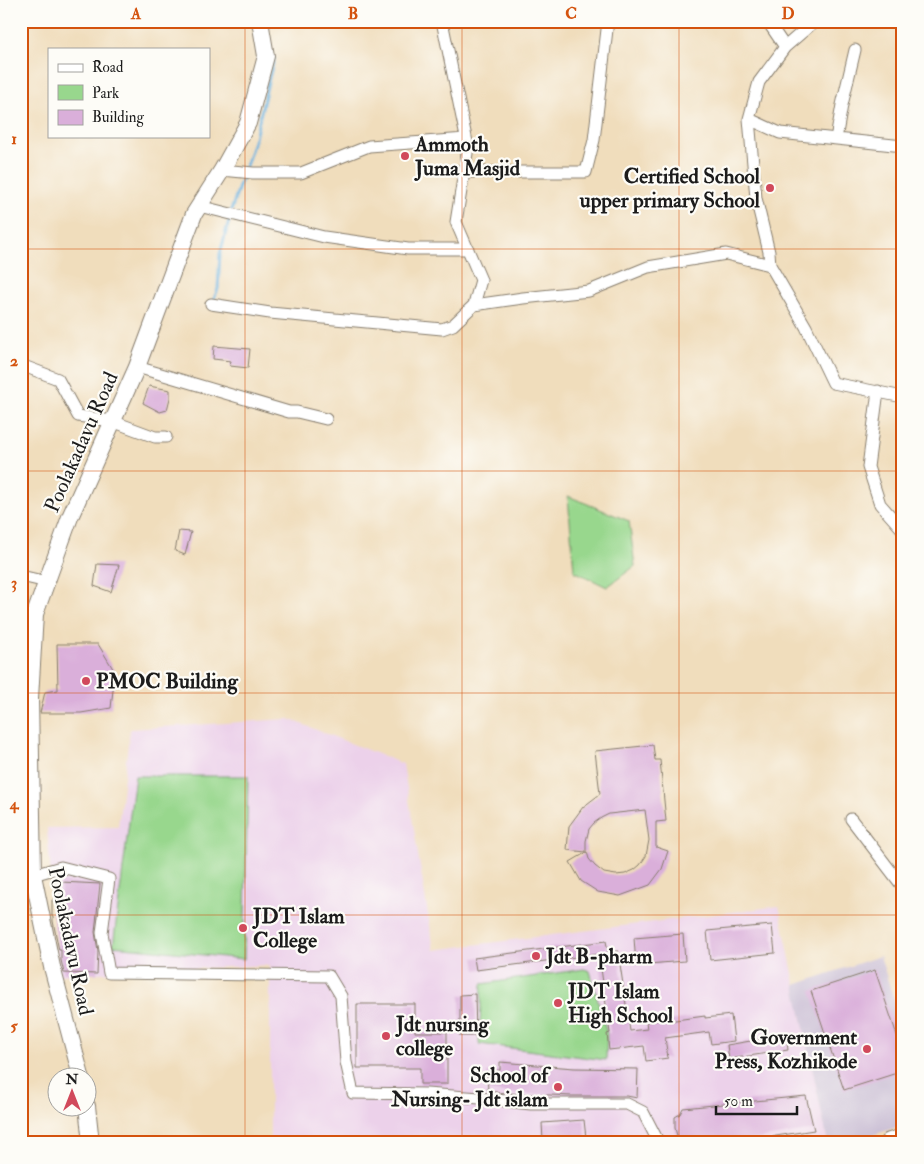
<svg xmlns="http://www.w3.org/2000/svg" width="924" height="1164" viewBox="0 0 924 1164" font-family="'IM FELL Double Pica',serif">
  <rect width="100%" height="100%" fill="#fdfcf7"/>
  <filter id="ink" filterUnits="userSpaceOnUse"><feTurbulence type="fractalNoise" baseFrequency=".02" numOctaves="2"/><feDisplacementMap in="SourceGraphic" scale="10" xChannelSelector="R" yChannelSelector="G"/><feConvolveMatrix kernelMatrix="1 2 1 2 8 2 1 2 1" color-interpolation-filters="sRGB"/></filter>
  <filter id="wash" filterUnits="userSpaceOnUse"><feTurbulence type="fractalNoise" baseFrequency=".0096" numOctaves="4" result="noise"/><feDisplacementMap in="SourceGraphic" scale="20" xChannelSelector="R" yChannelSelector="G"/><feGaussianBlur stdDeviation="1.12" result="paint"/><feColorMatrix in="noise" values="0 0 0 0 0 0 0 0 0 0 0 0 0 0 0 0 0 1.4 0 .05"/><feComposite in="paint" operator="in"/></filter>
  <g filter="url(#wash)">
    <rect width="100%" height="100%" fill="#f0ddbc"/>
    <path fill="#ecd1ea" d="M289,719L403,764L434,950L779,906L828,1143H270V965L59,975L47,828L118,827L130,729Z"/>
    <path fill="#cbbfd5" d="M880,956L903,1028V1125L849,1143H828L795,985Z"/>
    <path fill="#98d78d" stroke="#5a7a54" d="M568,496L629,521L635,566L607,587L574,571Z
      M135,776H248L244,959L113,946Z
      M584,969L590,971L607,1034L606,1060L479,1044L482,984Z"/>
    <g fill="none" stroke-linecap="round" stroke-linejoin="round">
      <path stroke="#66b0de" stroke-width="3" d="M245,169L255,138L268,82L274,59L272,55
        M231,211L242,177
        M213,301L218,289L220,254L230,217"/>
    </g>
    <g id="blocks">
      <path fill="#daafda" d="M214,346L250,349L248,368L230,366L231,361L213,359Z
        M149,386L170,390V398L167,410L160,412L143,403Z
        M179,531L191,532L185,555L175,551Z
        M97,564L119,565L111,592L94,586Z
        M57,644H98L115,672L111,708L81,713H40L45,692L58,690Z
        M653,745L655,760H660L666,821L656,822V847L668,851L662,869L650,885L620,896L598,892L581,881L570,862L587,852L589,859L595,866L604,873L616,875L625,874L634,870L640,865L646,856L649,840L645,810L609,814L601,818L594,823L589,829L586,841V852L567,850L569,826L583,807L600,794L595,751Z
        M61,882L100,884L95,932L98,951L97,974L64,973L61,960V950H59L53,921V916H52V900H60Z
        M772,925L775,953L710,960L707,931Z
        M683,934L685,961L636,965L634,938Z
        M606,941L608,952L618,951L630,1031L647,1029L646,1022L668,1019V1021L705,1016V1018L731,1015L734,1041L711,1044L709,1032L665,1038L668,1058L646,1061L644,1046L609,1050L607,1034L610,1033L599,954L476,970L474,958Z
        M875,970L903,1053V1071L844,1090L811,991Z
        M475,994L476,1036H460V995Z
        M357,1004H415V1032H447V1084H420V1068H357Z
        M786,1035L788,1050L729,1059L727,1045Z
        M500,1062L574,1068L638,1069L637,1098L627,1096H572L505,1093L488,1091L487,1073L500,1070Z
        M806,1096L814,1130L732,1143H679L675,1128V1117L680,1114L683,1108Z
        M584,1120L586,1138L543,1141L542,1123Z"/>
    </g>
  </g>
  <g filter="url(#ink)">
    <use href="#blocks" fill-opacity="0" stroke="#867c6c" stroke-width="1"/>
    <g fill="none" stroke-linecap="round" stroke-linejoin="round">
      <defs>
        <path id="street" d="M442,21L468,147L456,222L481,280L474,305L523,298L589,291L648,267L726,254L770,265
          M765,21L768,22L785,47L759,82L749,119L756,198L769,252L770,265L806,327L833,383L903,397
          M785,47L815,21
          M749,119L780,133L903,146
          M836,139L842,105L855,50
          M222,170L253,173H301L369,146L466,139
          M464,172H586L594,140L608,21
          M199,206L324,237L408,249H468
          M211,304L270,313L442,329L453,325L474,305
          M21,365L58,379L78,416L112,421L155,437H166
          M137,367L289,412H297L326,419
          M878,391L868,467L880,504L903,530
          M21,576L47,582
          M851,819L903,887
          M21,874L33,875L61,867L109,879L102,933L109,973L329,976L341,996L346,1062L353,1093L426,1094L480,1098L531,1104H627L643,1112L659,1143"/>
        <path id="secondary" d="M81,1076L52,967L33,875L30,698L35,614L70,517L137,367L194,214L222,170L248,123L266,56L260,21
          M87,1106L91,1143"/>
        <path id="highway" d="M890,1143L903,1139"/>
      </defs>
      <use href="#street" stroke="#867c6c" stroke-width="13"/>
      <use href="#secondary" stroke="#867c6c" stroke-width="18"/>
      <use href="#highway" stroke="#867c6c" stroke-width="22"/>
      <use href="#street" stroke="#fff" stroke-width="11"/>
      <use href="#secondary" stroke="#fff" stroke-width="16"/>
      <use href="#highway" stroke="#fff" stroke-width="20"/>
    </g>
  </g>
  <path fill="none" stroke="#d4530e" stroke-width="1" stroke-opacity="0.55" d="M245,21V1143M462,21V1143M679,21V1143M21,249H903M21,471H903M21,693H903M21,915H903"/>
  <g fill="#d1495b" stroke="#fdfcf7" stroke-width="2">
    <circle cx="405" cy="156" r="5"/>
    <circle cx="770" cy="188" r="5"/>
    <circle cx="86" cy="681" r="5"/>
    <circle cx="243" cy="928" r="5"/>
    <circle cx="536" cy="956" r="5"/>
    <circle cx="558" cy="1003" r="5"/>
    <circle cx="386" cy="1036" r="5"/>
    <circle cx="867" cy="1049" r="5"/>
    <circle cx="558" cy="1087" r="5"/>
  </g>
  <g text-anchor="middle" stroke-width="4.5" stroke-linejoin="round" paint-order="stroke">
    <g font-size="21" font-weight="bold" fill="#1c1c1c" stroke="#fdfcf7" text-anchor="start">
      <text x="415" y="151">Ammoth<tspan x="415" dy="24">Juma Masjid</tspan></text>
      <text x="760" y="183" text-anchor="end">Certified School<tspan x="760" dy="24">upper primary School</tspan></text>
      <text x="96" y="688">PMOC Building</text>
      <text x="253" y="923">JDT Islam<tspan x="253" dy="24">College</tspan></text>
      <text x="546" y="963">Jdt B-pharm</text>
      <text x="568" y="998">JDT Islam<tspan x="568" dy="24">High School</tspan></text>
      <text x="396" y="1031">Jdt nursing<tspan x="396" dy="24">college</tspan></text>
      <text x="857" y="1044" text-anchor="end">Government<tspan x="857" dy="24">Press, Kozhikode</tspan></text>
      <text x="548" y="1082" text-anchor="end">School of<tspan x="548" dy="24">Nursing- Jdt islam</tspan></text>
    </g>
    <g font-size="21" fill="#1c1c1c" stroke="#fdfcf7">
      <text transform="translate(81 442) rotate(-66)" y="7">Poolakadavu Road</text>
      <text transform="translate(71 941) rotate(78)" y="7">Poolakadavu Road</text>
    </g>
  </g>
  <rect width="924" height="1164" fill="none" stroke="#fdfcf7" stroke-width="55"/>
  <rect x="48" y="48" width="162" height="90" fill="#fdfcf7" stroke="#a3a29f"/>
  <rect x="58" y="64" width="25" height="8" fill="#ffffff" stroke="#a3a29f"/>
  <text x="92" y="72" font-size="15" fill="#1c1c1c">Road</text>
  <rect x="58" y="85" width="25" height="15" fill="#98d78d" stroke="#a3a29f"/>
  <text x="92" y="98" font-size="15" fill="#1c1c1c">Park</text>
  <rect x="58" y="110" width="25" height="15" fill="#daafda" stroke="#a3a29f"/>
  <text x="92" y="122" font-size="15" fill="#1c1c1c">Building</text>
  <g transform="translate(72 1092)"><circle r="24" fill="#fdfcf7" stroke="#a3a29f"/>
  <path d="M0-4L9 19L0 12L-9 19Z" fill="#d1495b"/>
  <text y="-8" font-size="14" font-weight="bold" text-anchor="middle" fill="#1c1c1c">N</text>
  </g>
  <path d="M716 1106v8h81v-8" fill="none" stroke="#1c1c1c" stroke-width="2.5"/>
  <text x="724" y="1106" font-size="15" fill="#1c1c1c" stroke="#fdfcf7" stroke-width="4" paint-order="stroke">50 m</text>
  <rect x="28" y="28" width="868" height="1108" fill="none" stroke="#d4530e" stroke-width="2"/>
  <g font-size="16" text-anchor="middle" font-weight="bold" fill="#d4530e">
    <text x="136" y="19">A</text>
    <text x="353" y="19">B</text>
    <text x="571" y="19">C</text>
    <text x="788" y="19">D</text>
    <text x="14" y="144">1</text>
    <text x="14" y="366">2</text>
    <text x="14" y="588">3</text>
    <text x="14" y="809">4</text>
    <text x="14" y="1031">5</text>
  </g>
</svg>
